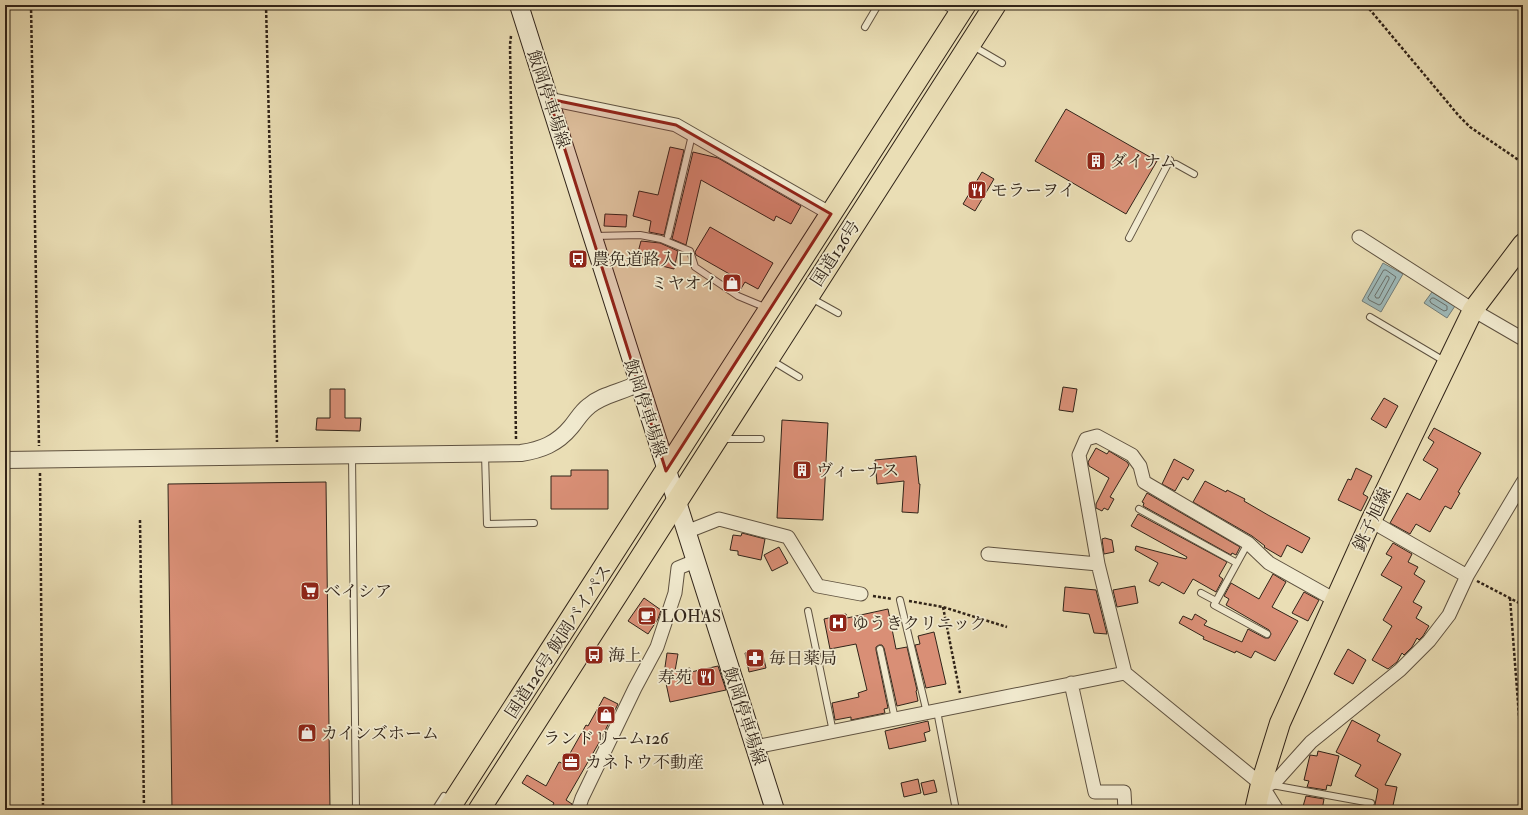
<svg xmlns="http://www.w3.org/2000/svg" width="1528" height="815" viewBox="0 0 1528 815" font-family="'IM FELL Double Pica','Noto Serif JP',serif">
  <rect width="100%" height="100%" fill="#eadeb5"/>
  <filter id="stains"><feTurbulence type="fractalNoise" baseFrequency=".005" numOctaves="4"/><feColorMatrix values="0 0 0 0 .2 0 0 0 0 .09 0 0 0 0 .02 0 0 0 .5 -.17"/></filter>
  <radialGradient id="worn" r=".72"><stop offset=".6" stop-color="#630" stop-opacity="0"/><stop offset="1" stop-color="#630" stop-opacity=".3"/></radialGradient>
  <path fill="#9eb9b9" stroke="#727d79" d="M1383,263L1403,274L1381,312L1362,301Z
    M1432,292L1455,306L1447,318L1424,303Z"/>
  <g fill="none" stroke-linecap="round" stroke-linejoin="round">
    <path stroke="#686e69" stroke-width="1" d="M1384,270H1386L1396,277L1381,304L1379,305L1369,300L1368,298Z
      M1387,276L1389,277V279L1379,298H1376L1375,296Z
      M1432,298H1434L1447,306V310L1444,311L1431,303L1430,301Z"/>
  </g>
  <path fill="#d98f76" stroke="#312419" d="M1066,109L1157,161L1126,214L1035,161Z
    M670,147L684,150L664,235L649,232L651,221L633,216L639,191L658,195Z
    M693,152L718,158L801,206L791,224L776,216L774,221L701,180L686,245L672,239Z
    M982,172L994,179L975,211L963,204Z
    M605,214L627,215L626,227L604,226Z
    M710,227L773,263L758,289L745,282L739,292L728,284L733,276L696,255L695,252Z
    M641,241L660,243L678,251L674,269L654,264L655,260L637,256Z
    M1063,387L1077,389L1073,412L1059,410Z
    M330,389H345V418H361L360,431L316,430L317,418H330Z
    M1384,398L1398,406L1386,428L1371,419Z
    M782,420L828,423L823,520L777,518Z
    M1434,428L1481,453L1458,492L1460,493L1451,509L1445,506L1430,532L1416,524L1410,534L1390,523L1407,493L1420,500L1438,469L1423,460L1434,442L1428,438Z
    M1096,448L1107,454L1109,451L1127,462L1129,465L1110,497L1114,499L1108,510L1104,508L1102,511L1096,508V504L1109,478L1089,466L1088,462Z
    M916,456L919,484H920L918,513L902,512L904,481L877,484L875,460Z
    M1174,459L1194,470L1188,480L1183,477L1175,491L1162,484Z
    M1356,468L1372,476L1363,494L1368,497L1361,511L1338,500L1348,479L1351,480Z
    M571,470H608V509H551V476H571Z
    M1205,481L1226,492L1227,490L1245,499L1244,501L1268,515L1310,538L1302,553L1287,545L1281,557L1264,547L1265,546L1252,536L1193,502Z
    M326,482L330,810H172L168,484Z
    M1147,493L1240,547L1236,555L1232,553L1231,555L1143,506L1144,503L1142,502Z
    M1138,514L1227,562L1219,576L1223,579L1216,592L1193,579L1184,594L1162,582L1159,586L1149,581L1158,563L1135,550L1136,546L1186,559L1187,557L1131,526Z
    M742,533L765,539L761,560L738,555V551L730,550L733,535L741,536Z
    M1105,538L1112,540L1114,552L1104,554L1102,539Z
    M1393,543L1412,554L1408,562L1418,567L1414,574L1425,581L1413,602L1422,607L1416,618L1429,626L1423,636L1419,640L1417,638L1412,647L1404,655L1402,653L1397,662L1388,669L1372,660L1392,626L1383,620L1402,587L1381,575L1392,557L1386,554Z
    M779,547L788,563L772,571L764,555Z
    M1273,574L1286,582L1272,607L1298,621L1275,661L1255,651L1251,658L1236,651L1235,653L1203,639L1204,637L1179,623L1183,616L1192,620L1195,614L1207,621L1204,625L1242,642L1248,629L1265,638H1269L1271,634L1269,630L1226,605L1229,599L1224,596L1231,583L1259,599Z
    M1135,586L1138,603L1117,607L1113,590Z
    M1065,587L1096,590L1107,634L1094,633L1089,614L1063,611Z
    M1304,592L1319,600L1308,621L1292,613Z
    M644,598L661,610L658,619L648,634L628,621Z
    M888,609L896,649L907,647L917,690L916,691L918,701L897,706L884,648L882,645H879L876,647V650L888,708L884,709L885,713L851,720V717L835,720L832,703L859,697L858,693L867,690L856,644L830,649L824,619L846,614L847,618Z
    M934,632L946,684L926,688L915,645L920,644L918,636Z
    M1348,649L1366,660L1353,684L1334,674Z
    M762,650L766,668L749,672L745,653Z
    M667,653L678,654L675,671L690,668L691,672L718,666L726,690L670,702L664,674Z
    M604,697L618,704L600,741L566,800L572,804L570,810H550L554,803L522,783L527,775L546,786L559,762L564,764L586,725L588,726Z
    M1352,720L1380,735L1377,741L1401,754L1385,785L1397,787L1392,810H1374L1378,789L1355,776L1361,765L1336,752Z
    M928,721L930,731L924,733L926,741L889,749L885,731Z
    M1318,751L1339,756L1331,786L1327,785L1326,790L1307,787L1309,781L1304,780L1310,755L1317,756Z
    M918,779L921,793L904,797L901,783Z
    M934,780L937,792L924,795L921,783Z
    M1306,796L1324,799L1322,810H1302Z"/>
  <g fill="none" stroke-linecap="round" stroke-linejoin="round">
    <defs>
      <path id="service" d="M944,5L956,13
        M865,27L878,5
        M973,46L1002,63
        M1176,164L1194,174
        M594,236L640,235L661,239L690,251L695,267L738,296L762,306L768,307
        M668,236L692,135
        M1129,238L1170,160
        M811,298L838,313
        M1370,317L1446,362
        M771,360L799,377
        M721,439H761
        M485,454L487,524L534,523
        M352,456L356,810
        M1139,509L1237,563
        M1248,543L1214,605L1267,634
        M1201,593L1216,601
        M900,600L927,713
        M808,611L833,732
        M880,649L895,719
        M937,711L956,810
        M1272,785L1371,803
        M435,810L444,796"/>
      <path id="minor" d="M549,99L676,125L831,214
        M1359,237L1473,310L1523,339
        M1371,521L1467,576
        M686,532L719,519L788,537L818,586L861,594
        M988,554L1098,564
        M1071,683L1095,792H1124L1125,810
        M755,747L1125,673
        M1261,784H1270L1276,781L1311,742L1400,670L1429,641L1449,615L1467,576L1523,482
        M578,810L582,798L635,688L657,647L675,593L678,568L695,561
        M1277,810L1261,784L1125,673L1098,564L1079,455L1086,439L1097,436L1132,455L1140,466L1144,482L1248,543L1269,563L1335,600"/>
      <path id="tertiary" d="M5,460L521,453C541,450 557,444 571,427C577,420 581,412 589,406C603,394 623,392 639,383"/>
      <path id="secondary" d="M519,5L775,810"/>
      <path id="primary" d="M1255,810L1261,784L1280,723L1371,521L1473,310L1523,244"/>
      <path id="trunk" d="M448,810L965,5
        M479,810L995,5"/>
    </defs>
    <use href="#service" stroke="#5f5240" stroke-width="8"/>
    <use href="#minor" stroke="#5f5240" stroke-width="15"/>
    <use href="#tertiary" stroke="#5f5240" stroke-width="18"/>
    <use href="#secondary" stroke="#312419" stroke-width="20"/>
    <use href="#primary" stroke="#312419" stroke-width="22"/>
    <use href="#trunk" stroke="#312419" stroke-width="23"/>
    <path stroke="#312419" stroke-width="2.5" stroke-dasharray="3 2" stroke-linecap="butt" d="M31,5L39,446
      M266,5L277,442
      M1366,5L1459,116L1470,127L1523,163
      M511,36L510,45L516,439
      M40,473L43,810
      M140,520L144,810
      M1477,581L1523,605
      M873,596L892,599
      M1510,598L1523,768
      M909,601L943,607L1007,627
      M943,607L960,693"/>
    <use href="#service" stroke="#f1eacf" stroke-width="6"/>
    <use href="#minor" stroke="#f1eacf" stroke-width="13"/>
    <use href="#tertiary" stroke="#f1eacf" stroke-width="16"/>
    <use href="#secondary" stroke="#f1eacf" stroke-width="18"/>
    <use href="#primary" stroke="#eadeb5" stroke-width="20"/>
    <use href="#trunk" stroke="#eadeb5" stroke-width="21"/>
  </g>
  <path fill="#8f2418" fill-opacity="0.2" stroke="#8f2418" stroke-width="3" stroke-linejoin="round" d="M549,99L676,125L831,214L666,471Z"/>
  <defs>
    <symbol id="building-square" viewBox="-11 -11 22 22"><rect x="-9" y="-9" width="18" height="18" rx="4" fill="#8f2418" stroke="#f1eacf"/><path d="M-4-6H4V6H1V3H-1V6H-4ZM-2.5-4.3h1.7v1.8h-1.7ZM.8-4.3h1.7v1.8H.8ZM-2.5-1h1.7V.8h-1.7ZM.8-1h1.7V.8H.8Z" fill="#fff"/></symbol>
    <symbol id="restaurant-square" viewBox="-11 -11 22 22"><rect x="-9" y="-9" width="18" height="18" rx="4" fill="#8f2418" stroke="#f1eacf"/><path d="M-5-6h1v4h1v-4h1v4h1v-4h1v5L-1.5 .5V6h-2V.5L-5-1ZM5-6V6H3V1.5H1.5Q1.5-4 5-6Z" fill="#fff"/></symbol>
    <symbol id="bus-square" viewBox="-11 -11 22 22"><rect x="-9" y="-9" width="18" height="18" rx="4" fill="#8f2418" stroke="#f1eacf"/><path d="M-5-6H5V4H4V6H2V4H-2V6H-4V4H-5ZM-3.5-4V0h7V-4ZM-3.5 1.2v1.5H-2V1.2ZM2 1.2v1.5H3.5V1.2Z" fill="#fff"/></symbol>
    <symbol id="shop-square" viewBox="-11 -11 22 22"><rect x="-9" y="-9" width="18" height="18" rx="4" fill="#8f2418" stroke="#f1eacf"/><path d="M-5-2.5h2.3a2.7 3.5 0 0 1 5.4 0H5L5.5 6h-11ZM-1.5-2.5h3a1.5 2.3 0 0 0-3 0Z" fill="#fff"/></symbol>
    <symbol id="supermarket-square" viewBox="-11 -11 22 22"><rect x="-9" y="-9" width="18" height="18" rx="4" fill="#8f2418" stroke="#f1eacf"/><path d="M-6-5.5h2.5l.6 2H6L4.5 2H-2.5L-4.4-4H-6ZM-1.5 3.2a1.3 1.3 0 1 0 .1 0ZM3 3.2a1.3 1.3 0 1 0 .1 0Z" fill="#fff"/></symbol>
    <symbol id="cafe-square" viewBox="-11 -11 22 22"><rect x="-9" y="-9" width="18" height="18" rx="4" fill="#8f2418" stroke="#f1eacf"/><path d="M-5.5-4.5H6V0H3Q3 3.5 0 3.5H-2.5Q-5.5 3.5-5.5 0ZM3-3.2v2h1.7v-2ZM-6 4.5H4V6H-6Z" fill="#fff"/></symbol>
    <symbol id="hospital-square" viewBox="-11 -11 22 22"><rect x="-9" y="-9" width="18" height="18" rx="4" fill="#8f2418" stroke="#f1eacf"/><path d="M-5-5h3v3.5h4V-5h3V5h-3V1.5h-4V5h-3Z" fill="#fff"/></symbol>
    <symbol id="pharmacy-square" viewBox="-11 -11 22 22"><rect x="-9" y="-9" width="18" height="18" rx="4" fill="#8f2418" stroke="#f1eacf"/><path d="M-2-6h4v4h4v4h-4v4h-4v-4h-4v-4h4Z" fill="#fff"/></symbol>
    <symbol id="office-square" viewBox="-11 -11 22 22"><rect x="-9" y="-9" width="18" height="18" rx="4" fill="#8f2418" stroke="#f1eacf"/><path d="M-6-3h4V-5.5h4V-3h4V5H-6ZM-1-4.5V-3h2v-1.5ZM-6 0V1H6V0Z" fill="#fff"/></symbol>
  </defs>
  <g fill-rule="evenodd">
    <use href="#building-square" x="1085" y="150" width="22" height="22"/>
    <use href="#restaurant-square" x="966" y="179" width="22" height="22"/>
    <use href="#bus-square" x="567" y="248" width="22" height="22"/>
    <use href="#shop-square" x="721" y="272" width="22" height="22"/>
    <use href="#building-square" x="791" y="459" width="22" height="22"/>
    <use href="#supermarket-square" x="299" y="580" width="22" height="22"/>
    <use href="#cafe-square" x="636" y="605" width="22" height="22"/>
    <use href="#hospital-square" x="827" y="612" width="22" height="22"/>
    <use href="#bus-square" x="583" y="644" width="22" height="22"/>
    <use href="#pharmacy-square" x="744" y="647" width="22" height="22"/>
    <use href="#restaurant-square" x="695" y="666" width="22" height="22"/>
    <use href="#shop-square" x="595" y="704" width="22" height="22"/>
    <use href="#shop-square" x="296" y="722" width="22" height="22"/>
    <use href="#office-square" x="560" y="751" width="22" height="22"/>
  </g>
  <g text-anchor="middle" stroke-width="3.5" stroke-linejoin="round" paint-order="stroke">
    <g font-size="17" fill="#312419" stroke="#f1eacf">
      <text transform="translate(549 99) rotate(72)" y="6">飯岡停車場線</text>
      <text transform="translate(835 253) rotate(-57)" y="6">国道126号</text>
      <text transform="translate(646 408) rotate(72)" y="6">飯岡停車場線</text>
      <text transform="translate(1372 519) rotate(-65)" y="6">銚子旭線</text>
      <text transform="translate(558 641) rotate(-57)" y="6">国道126号 飯岡バイパス</text>
      <text transform="translate(745 716) rotate(72)" y="6">飯岡停車場線</text>
    </g>
    <g font-size="17" fill="#312419" stroke="#f1eacf" text-anchor="start">
      <text x="1110" y="167">ダイナム</text>
      <text x="991" y="196">モラーヲイ</text>
      <text x="592" y="265">農免道路入口</text>
      <text x="718" y="289" text-anchor="end">ミヤオイ</text>
      <text x="816" y="476">ヴィーナス</text>
      <text x="324" y="597">ベイシア</text>
      <text x="661" y="622">LOHAS</text>
      <text x="852" y="629">ゆうきクリニック</text>
      <text x="608" y="661">海上</text>
      <text x="769" y="664">毎日薬局</text>
      <text x="692" y="683" text-anchor="end">寿苑</text>
      <text x="321" y="739">カインズホーム</text>
      <text x="606" y="744" text-anchor="middle">ランドリーム126</text>
      <text x="585" y="768">カネトウ不動産</text>
    </g>
  </g>
  <rect width="1528" height="815" fill="none" stroke="#eadeb5" stroke-width="20"/>
  <rect x="6" y="6" width="1516" height="803" fill="none" stroke="#312419" stroke-width="2"/>
  <rect x="10" y="10" width="1508" height="795" fill="none" stroke="#312419"/>
  <rect width="100%" height="100%" filter="url(#stains)"/>
  <rect width="100%" height="100%" fill="url(#worn)"/>
</svg>
